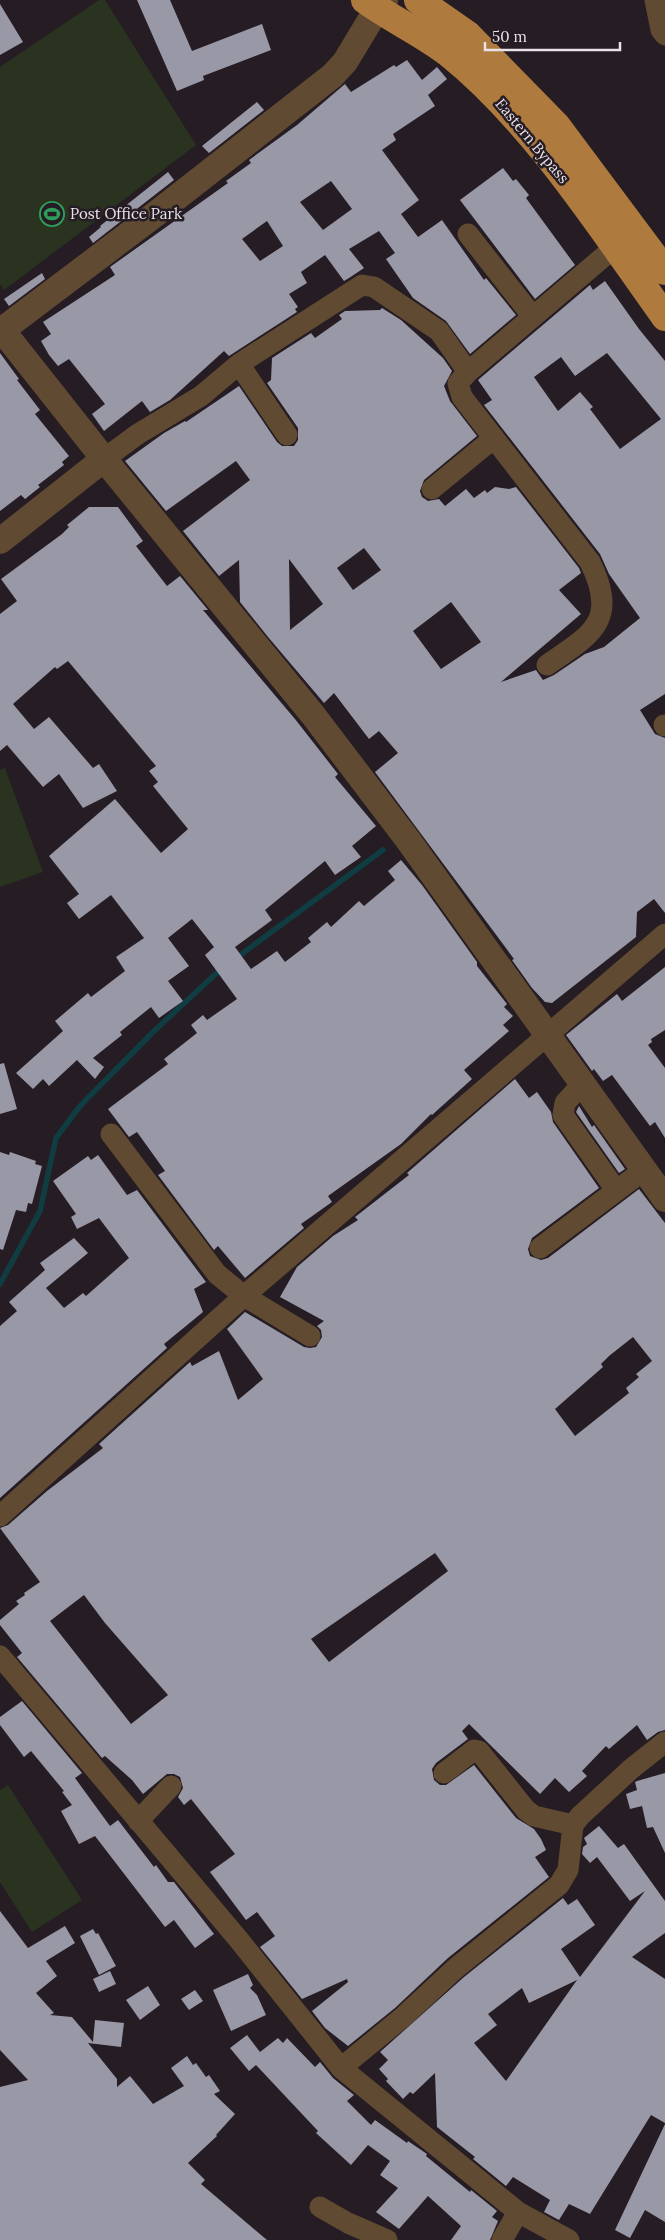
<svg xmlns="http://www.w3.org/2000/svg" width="665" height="2240" viewBox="0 0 665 2240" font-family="Lora,serif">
  <rect width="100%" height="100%" fill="#251c24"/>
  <path fill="#2a3320" d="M99,0H105L196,145L4,290L0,284V67Z
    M5,768L43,872L0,887V770Z
    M8,1785L82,1900L32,1932L0,1882V1790Z"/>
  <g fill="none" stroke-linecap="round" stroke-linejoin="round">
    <path stroke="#0f3d41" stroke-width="5.5" d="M236,958L383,850
      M0,1284L40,1211L56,1138L80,1106L153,1032L222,968"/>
  </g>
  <path fill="#9998a7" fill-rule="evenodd" d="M137,0H170L192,51L262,24L271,50L203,76L204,80L177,91Z
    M0,4L23,42L0,55Z
    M407,60L422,80L437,67L447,79L428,95L435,106L393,134L396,140L382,150L419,200L401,214L418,237L442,220L484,280L486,278L516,315L470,354L446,321L413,298L386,259L395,253L379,231L349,249L364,268L349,278L344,281L325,255L301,272L307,283L289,294L298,307L295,309L297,312L229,356L224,351L170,400L150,412L142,401L104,431L92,414L105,404L69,359L58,366L49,355L41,341L51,334L43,322L115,275L110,267L228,183L226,181L251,163L249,160L297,125L345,84L351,92L394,65L396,67ZM331,181L352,209L323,230L300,202ZM267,221L283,246L260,261L242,239Z
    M257,102L264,110L209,153L202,146Z
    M503,168L513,181L516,179L529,195L526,198L575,265L535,299L460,200Z
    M168,172L174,180L93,243L89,237L101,227L100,226Z
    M42,273L45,279L9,306L4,299Z
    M605,281L639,329L665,361V694L640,710L655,734L665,738V913L654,899L637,912L636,937L552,1003L545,1002L532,988L512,960L514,959L375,772L398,753L379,731L369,739L334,693L324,703L268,637L240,602L239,560L219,576L183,531L250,480L236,461L166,511L125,461L164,433L185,421L186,422L239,386L277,442L282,446H294L298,440V428L267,383L271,380L272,358L311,333L315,338L342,319L339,315L345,311L380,310L382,308L401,320L443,358L452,371L444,386L450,401L477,436L424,480L420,491L422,497L428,501L439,499L445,506L466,489L474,498L485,490L487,493L495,487L509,489L516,487L579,568L581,573L559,590L581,614L501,682L536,670L543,680L554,675L585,654L604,647L640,618L609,574L600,554L484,405L492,400L478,380L590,285L593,290ZM607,353L661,419L620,449L590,409L593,407L580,392L558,411L534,377L561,357L575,376ZM364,548L381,570L353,590L337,568ZM289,559L323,604L290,630ZM451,602L481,642L441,669L413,631Z
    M0,353L19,379L17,380L40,410L35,414L69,456L62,462L64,465L38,485L40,487L25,499L21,495L0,511Z
    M89,507H118L143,541L136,546L167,586L180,576L208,610H203L295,719L338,774L335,777L376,826L352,846L361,857L335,875L325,861L265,910L272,920L235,947L251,969L277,951L285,962L311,942L308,938L327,922L331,927L359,901L364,906L395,880L388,871L401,860L422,885L477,962V966L507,1004L504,1007L513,1016L503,1025L509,1031L464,1070L472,1079L432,1115L431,1114L401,1144L328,1196L332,1202L301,1224L304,1228L245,1278L218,1246L214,1250L158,1175L165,1171L137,1132L129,1137L108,1109L168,1064L164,1059L197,1033L191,1025L203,1015L207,1020L237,999L205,955L214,947L192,919L168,938L189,966L168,981L183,1001L159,1018L151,1007L120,1032L122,1035L93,1058L104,1067L95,1079L77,1060L49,1086L43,1079L33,1089L16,1073L63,1031L55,1021L88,993L91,997L125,971L116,957L144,938L111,895L79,919L67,903L79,894L49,856L115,799L161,853L188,829L153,786L158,782L149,771L156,766L68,661L57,669L55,667L13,704L34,729L49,717L93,768L99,764L117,791L83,808L59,774L43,787L7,745L0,751V614L17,601L1,579L62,534L69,527L67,525Z
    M665,967V1030L651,1039L652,1042L648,1045L665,1068V1138L655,1122L650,1126L612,1075L603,1081L594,1069L592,1071L566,1035L617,994L622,1001Z
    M4,1063L17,1109L0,1114V1064Z
    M515,1079L529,1098L537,1092L551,1112L553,1122L599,1188L532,1238L528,1249L530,1256L541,1260L548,1258L639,1189L665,1223V1730L658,1732L647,1740L637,1725L609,1749L606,1746L582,1771L587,1776L569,1792L555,1778L540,1794L469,1724L462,1731L468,1739L436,1763L432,1769L434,1780L440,1785H446L474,1765L516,1818L534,1829L541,1839L546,1850L535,1857L549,1877L448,1958L395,2008L348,2046L325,2028L312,2011L348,1982L347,1979L302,1999L260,1947L275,1936L257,1912L246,1920L210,1872L235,1854L191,1799L184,1805L178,1797L183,1788L180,1777L174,1774H167L143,1794L132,1780L105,1756L102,1758L17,1657L22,1653L0,1625V1620L19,1604L16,1601L25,1595L24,1593L40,1582L0,1528L8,1525L47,1491L103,1448L99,1444L190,1362L192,1366L219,1351L238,1400L263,1379L227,1329L245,1312L304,1347L310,1348L316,1347L322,1337L321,1330L317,1326L324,1321L280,1297L297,1267L333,1236L358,1220L355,1217L409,1175L407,1173ZM633,1337L652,1361L636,1374L639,1377L626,1388L629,1393L575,1436L555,1409L603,1367L601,1364L609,1356ZM435,1553L448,1571L329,1662L311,1639ZM84,1595L105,1623L168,1695L131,1724L50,1621Z
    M579,1106L592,1127L594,1125L625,1169L619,1173L576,1112Z
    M0,1152L9,1155L10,1152L36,1161L35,1164L42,1166L32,1204L28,1203L26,1212L16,1210L3,1250L0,1249Z
    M98,1155L127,1195L137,1190L206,1282L194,1289L203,1312L164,1344L167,1348L0,1498V1326L17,1311L9,1302L45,1270L40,1263L74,1238L88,1253L46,1288L64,1308L83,1293L86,1296L129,1258L99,1218L77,1229L71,1217L76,1214L53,1181L88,1156L91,1160Z
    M22,1701L82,1773L75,1778L110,1826L118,1820L154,1867L156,1865L168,1882H174L214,1934L195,1948L174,1920L165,1927L95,1836L79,1844L61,1811L72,1805L62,1792L64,1791L31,1751L24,1757L0,1725V1717Z
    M665,1773V1853L653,1827L647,1828L642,1806L630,1809L626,1794L637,1790L635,1782L637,1781Z
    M599,1826L618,1848L624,1844L665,1901V1933L632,1957L665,1979V2123L651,2115L590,2214L569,2204L559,2220L544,2212L550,2200L513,2177L506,2186L473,2159L475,2157L437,2127L435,2073L413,2094L410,2092L403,2099L386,2081L388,2079L379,2069L388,2060L380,2052L464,1977L563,1898L568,1905L577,1899L595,1925L561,1949L580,1977L645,1891L630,1901L597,1857L590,1863L582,1854L583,1847L587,1844L584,1838ZM577,1980L506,2081L474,2043L497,2025L488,2014L522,1988L529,2003Z
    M0,1911L28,1948L65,1926L75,1943L46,1961L57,1976L36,1993L54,2013L50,2015L72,2017L93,2042L95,2020L124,2023L121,2047L88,2043L117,2079V2087L130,2076L153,2104L184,2086L171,2068L187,2056L193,2065L196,2063L206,2077L209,2075L220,2091L214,2094L235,2114L216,2135L217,2136L188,2163L205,2180L201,2184L267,2240H0V2087L28,2080L0,2050Z
    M93,1929L96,1934L98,1933L116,1966L99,1975L80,1936Z
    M110,1971L116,1984L99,1992L93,1979Z
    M248,1974L253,1985L250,1988L257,1995L266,2015L231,2031L213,1990Z
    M148,1986L160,2005L140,2020L126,2000Z
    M195,1990L203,2001L189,2010L181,1999Z
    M247,2035L260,2052L278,2038L283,2043L287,2038L315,2067L320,2062L333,2078L354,2095L347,2101L371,2125L375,2120L407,2143L408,2141L427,2154L426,2156L470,2192L471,2190L497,2211L492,2217L498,2221L490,2240H451L461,2226L428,2196L399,2229L376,2212L398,2188L380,2175L390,2161L368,2145L351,2165L316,2133L318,2131L256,2065L249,2071L230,2048Z
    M665,2124V2222L645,2210L630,2238L615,2230Z"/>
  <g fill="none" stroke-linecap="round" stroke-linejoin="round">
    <path stroke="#604a31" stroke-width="21" d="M655,0L661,30L665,35
      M468,234L533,317
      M239,364L287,435
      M104,459L138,434L201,396L239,364L362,285L374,287L439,331L468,372
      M432,489L494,438
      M547,665C592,634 619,621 590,562L462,397L458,383L468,372L615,247
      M664,725L665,726
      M582,1084L565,1103L563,1115L616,1190
      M111,1134L217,1274L244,1296L310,1336
      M540,1248L644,1170
      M0,1516L244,1296L665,934
      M0,1656L239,1940L341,2068L518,2212L569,2240
      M444,1773L474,1750L479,1751L526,1810L534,1816L573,1825
      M138,1821L171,1786
      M341,2068L403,2017L456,1968L559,1885L568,1870L573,1825L580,1816L631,1769L665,1742
      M320,2207L348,2223L387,2240
      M502,2240L518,2212"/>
    <path stroke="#604a31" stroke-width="26" d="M385,0L377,9L345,62L332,76L153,216L2,330L104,459L313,715L408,840L665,1199
      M0,541L104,459"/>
    <path stroke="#ae7a3e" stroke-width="28" d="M365,0C391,19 422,33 448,53C534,122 601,228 665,317
      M418,0L468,35L556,125L665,271"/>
  </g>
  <defs>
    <symbol id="stadium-ring" viewBox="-11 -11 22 22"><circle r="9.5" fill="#251c24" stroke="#2e9e5b" stroke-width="1.5"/><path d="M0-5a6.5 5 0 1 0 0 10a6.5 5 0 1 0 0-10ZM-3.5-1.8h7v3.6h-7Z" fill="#2e9e5b"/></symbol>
  </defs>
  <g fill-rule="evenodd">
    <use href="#stadium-ring" x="38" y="200" width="28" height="28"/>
  </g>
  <g text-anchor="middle" stroke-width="5" stroke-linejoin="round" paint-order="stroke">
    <g font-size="15" fill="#e9e2e8" stroke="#251c24">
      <text transform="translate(532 141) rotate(50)" y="5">Eastern Bypass</text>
    </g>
    <g font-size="15" fill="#e9e2e8" stroke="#251c24" text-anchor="start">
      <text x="70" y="219">Post Office Park</text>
    </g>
  </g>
  <path d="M485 42v8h135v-8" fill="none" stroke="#e9e2e8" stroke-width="2.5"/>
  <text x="492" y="42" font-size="15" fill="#e9e2e8" stroke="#251c24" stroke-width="4" paint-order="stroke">50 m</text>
</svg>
